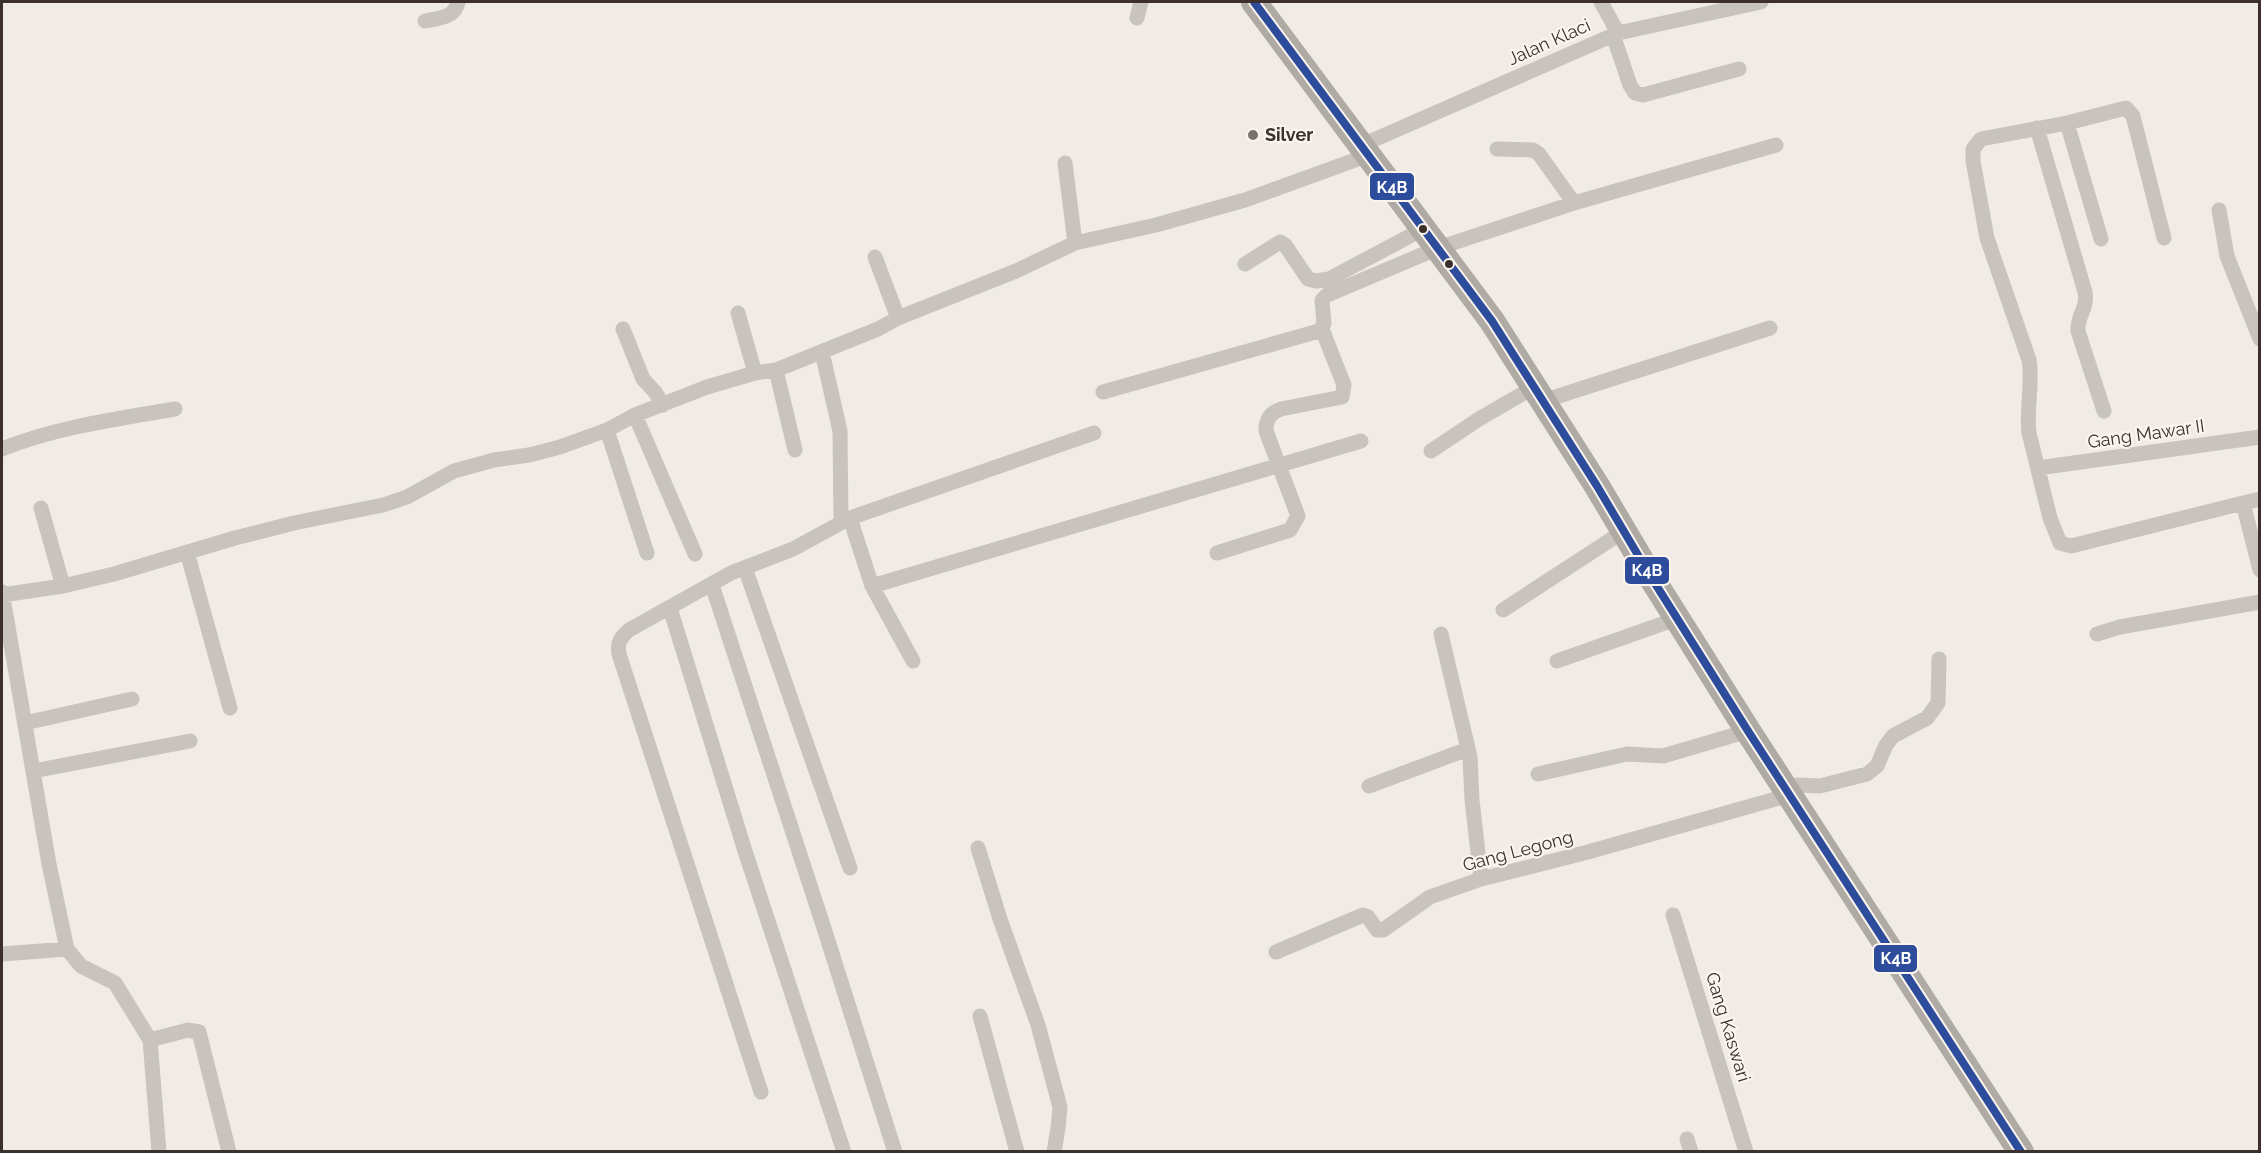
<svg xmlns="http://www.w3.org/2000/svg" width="2261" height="1153" viewBox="0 0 2261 1153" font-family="Raleway,sans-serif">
  <rect width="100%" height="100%" fill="#f0ebe5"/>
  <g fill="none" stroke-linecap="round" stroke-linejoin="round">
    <path stroke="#c9c3be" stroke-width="15" d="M1601,2L1618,33
      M1137,18L1141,2
      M425,21C439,18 455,18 458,2
      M1613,35L1630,85L1635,93L1643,95L1739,69
      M2067,123L2101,239
      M2037,128L2085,292C2088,309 2077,315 2078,331L2104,411
      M1362,145L1618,33L1761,2
      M1497,149L1533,150L1539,154L1574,203
      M1065,163L1075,243
      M2219,210L2227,256L2260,339
      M2164,238L2133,116L2126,108L2067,123L1981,139L1973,149V161L1987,238L2029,360C2033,384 2026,409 2029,433L2050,518L2060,543L2071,546L2243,503
      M875,257L898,318
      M1245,264L1280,242L1285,245L1308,279L1316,281L1329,279L1423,229
      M738,313L755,373
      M623,329L643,379L655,392L663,405
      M822,352L840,431L841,521
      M776,370L795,450
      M1103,392L1319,331L1324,324L1322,300L1327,295L1438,248L1574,203L1776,145
      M1543,401L1770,328
      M635,415L695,554
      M607,430L647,553
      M2,449C57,427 117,419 175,409
      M1431,451L1479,419L1534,387
      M2038,468L2260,437
      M2260,499L2243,503L2260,570
      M41,508L63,586
      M850,518L1094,433
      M187,552L230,708
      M1217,553L1290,530L1298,516L1266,431C1266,419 1270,413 1281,409L1342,397L1344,385L1322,329
      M745,568L850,868
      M712,585L823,925L895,1152
      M872,586L1361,441
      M2,592L49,864L67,949L81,966L115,983L150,1040L159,1152
      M2,595L63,586L114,574L235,538L294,523L383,505L407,497L454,471L494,460L529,455L560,447L607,430L635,415L707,387L755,373L776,370L878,329L898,318L1016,271L1075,243L1156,225L1245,200L1369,155
      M670,608L745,851L844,1152
      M1503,610L1624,531
      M1441,634L1470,757L1472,800L1481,879
      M2097,634L2120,627L2260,602
      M1557,661L1679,618
      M25,723L132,699
      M33,771L190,741
      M1538,774L1627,754L1663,756L1748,731
      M1369,786L1468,749
      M1786,789L1797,785L1820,786L1867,774L1877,766L1886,745L1893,736L1927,718L1938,703L1939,659
      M978,848L1000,919L1038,1025L1060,1107L1058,1128L1054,1152
      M1673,915L1746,1152
      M1276,952L1363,915L1368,917L1377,930H1383L1430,897L1481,879L1588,852L1790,795
      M2,954L67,949
      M980,1016L1017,1152
      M150,1040L188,1030L199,1032L229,1152
      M761,1092L619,654C617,643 620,638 629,630L731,573L793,549L850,518L872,586L913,661
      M1687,1139L1691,1152"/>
    <path stroke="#afaaa4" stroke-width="26" d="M1254,2L1492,321L1597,486L1651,577L1748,731L2021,1152"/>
    <defs>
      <path id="bus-1" d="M1254,2L1492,321L1597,486L1651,577L1748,731L2021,1152"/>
    </defs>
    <use href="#bus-1" stroke="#fbf5ee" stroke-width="12"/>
    <use href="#bus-1" stroke="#2d4c9c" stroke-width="8"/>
  </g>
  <circle fill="#7a716c" stroke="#fbf5ee" stroke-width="2" cx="1253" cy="135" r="6"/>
  <g fill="#3b302b" stroke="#fbf5ee" stroke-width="2">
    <circle cx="1423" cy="229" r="5"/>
    <circle cx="1449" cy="264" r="5"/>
  </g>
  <g text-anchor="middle" stroke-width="4.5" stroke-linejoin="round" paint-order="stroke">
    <g font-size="18" fill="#3b302b" stroke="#fbf5ee">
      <text transform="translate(1549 42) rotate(-24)" y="6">Jalan Klaci</text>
      <text transform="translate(2146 434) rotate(-8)" y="6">Gang Mawar II</text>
      <text transform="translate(1518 851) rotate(-15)" y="6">Gang Legong</text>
      <text transform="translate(1728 1027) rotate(73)" y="6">Gang Kaswari</text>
    </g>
    <g font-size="18" font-weight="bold" fill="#3b302b" stroke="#fbf5ee" text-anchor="start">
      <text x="1265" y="141">Silver</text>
    </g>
  </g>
  <g stroke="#fbf5ee" stroke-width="2">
    <rect x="1369" y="172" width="46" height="29" rx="6" fill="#2d4c9c"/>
    <rect x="1624" y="556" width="46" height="29" rx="6" fill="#2d4c9c"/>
    <rect x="1873" y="944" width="45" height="29" rx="6" fill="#2d4c9c"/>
  </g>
  <g font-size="16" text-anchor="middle" font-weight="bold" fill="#fff">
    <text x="1392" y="193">K4B</text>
    <text x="1647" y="576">K4B</text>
    <text x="1896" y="964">K4B</text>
  </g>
  <rect width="2261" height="1153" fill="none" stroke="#3b302b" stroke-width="6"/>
</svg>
